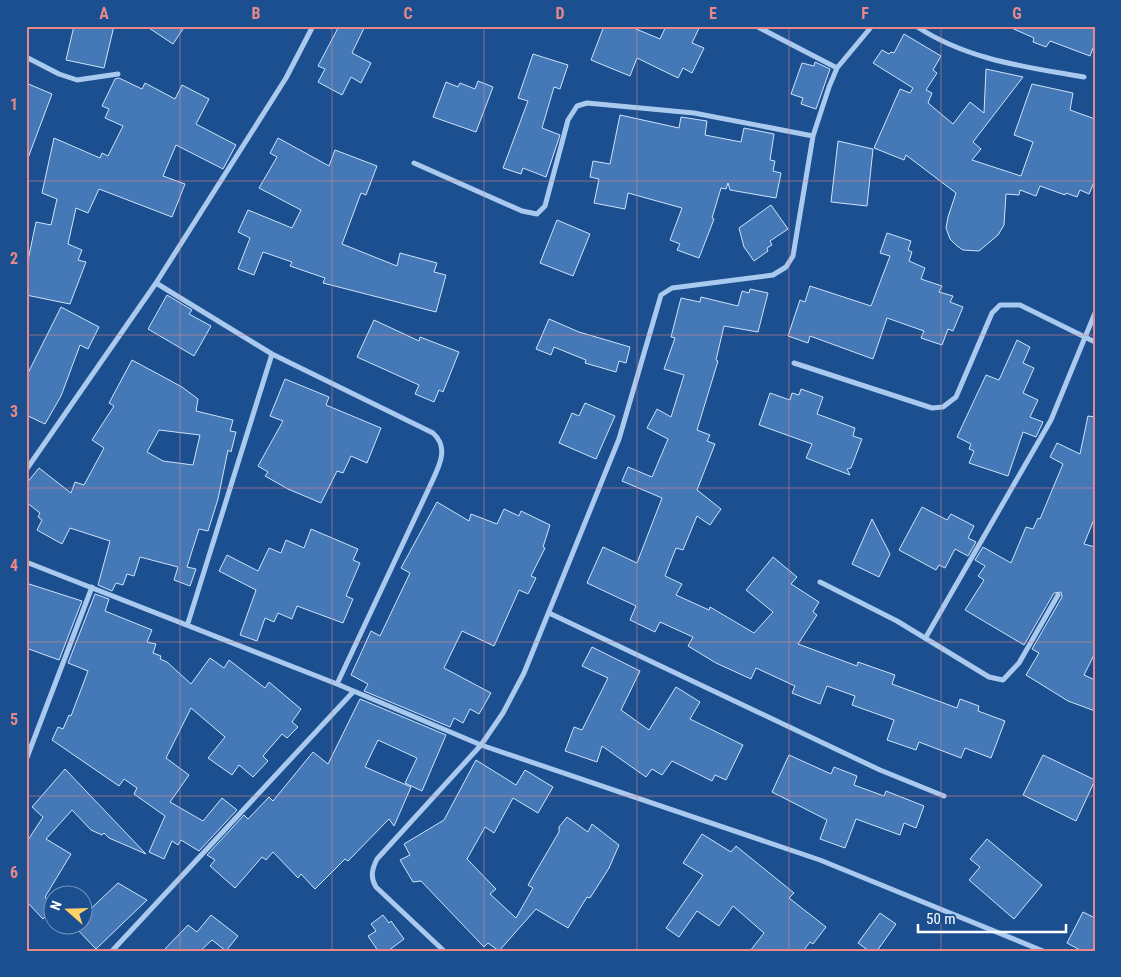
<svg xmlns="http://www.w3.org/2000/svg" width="1121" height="977" viewBox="0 0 1121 977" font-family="'Roboto Condensed',sans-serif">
  <rect width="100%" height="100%" fill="#1b4f8f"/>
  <path fill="#4478b7" stroke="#cfe3fa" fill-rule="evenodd" d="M74,26H114L104,68L66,60Z
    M146,26H185L173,44Z
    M339,26H365L352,53L371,63L361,83L351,77L342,95L318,82L325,69L318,66Z
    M604,26H629L660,39L666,26H700L692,43L704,48L692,73L683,68L678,78L637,58L630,76L591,60Z
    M1007,26H1095V43L1090,56L1050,41L1046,47L1033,42L1034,38Z
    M904,34L941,56L933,70L937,73L926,90L932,93L928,103L953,124L970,102L984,113L986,69L1023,77L973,142L981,149L972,160L1021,176L1033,142L1014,135L1032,84L1073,93L1070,110L1095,119V180L1089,194L1080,190L1077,197L1066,193L1065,195L1040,186L1036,196L1020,190L1019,195L1006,194L1004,225L998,235L979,251L963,250L957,246L950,239L946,228L948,217L956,193L906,155L904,160L874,148L900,89L910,93L913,88L873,63L882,50L889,54L891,52L894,53Z
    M533,54L568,65L560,89L554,87L542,128L560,135L546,177L523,168L521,174L503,168L528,101L518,98Z
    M815,62L830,69L816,109L801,104L803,98L791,94L802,63L814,66Z
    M119,78L142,89L145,83L175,99L182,85L209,99L196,124L236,145L223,169L176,145L163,176L185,184L172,217L99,189L88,213L76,208L68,244L82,250L78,260L86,262L70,304L26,295V270L36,222L51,225L57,199L42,193L54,138L100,158L102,153L108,156L123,126L105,118L109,109L102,106L115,79Z
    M478,81L493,87L476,132L433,117L446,82L458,87L460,83L475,89Z
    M26,83L52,94L28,158H26Z
    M620,115L679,128L681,117L707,121L705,135L741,142L744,128L774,134L770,160L775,161L773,171L781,173L776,198L730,190L728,183L726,189L721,188L712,218L714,219L699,258L677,250L680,244L670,240L682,208L628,193L625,209L594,203L599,179L590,177L593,161L610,164Z
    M278,138L329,166L335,150L377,166L366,195L361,193L342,244L397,266L400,253L437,263L434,272L446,275L436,312L323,283L325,278L290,266L292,262L263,252L254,275L238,269L250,238L238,232L248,210L292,228L301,210L259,188L277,157L270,153Z
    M838,141L873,149L867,206L831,202Z
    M771,205L788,229L770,241L772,245L767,248L768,251L754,261L744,247L739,228Z
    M557,220L590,234L573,276L540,263Z
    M887,233L911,241L908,250L912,252L909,261L925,268L921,279L942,286L939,292L953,296L950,302L963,307L953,331L948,329L942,345L921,338L924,331L887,318L873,359L810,336L808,343L788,336L800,300L805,302L810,286L871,306L890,256L880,253Z
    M750,289L768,293L758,332L724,326L716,360L718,361L697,430L710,435L707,441L715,444L697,490L721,509L710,525L697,516L683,550L676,548L665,576L682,584L676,595L709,610L710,607L754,633L773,612L746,590L773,557L797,577L791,584L819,602L813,612L817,615L798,644L857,666L858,662L895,675L892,684L957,708L960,699L979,706L978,711L1005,721L991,758L965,748L961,758L919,742L916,750L887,740L894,720L852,705L855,696L827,686L820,704L792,693L795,686L756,668L751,679L716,663L688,646L693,637L660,622L655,632L630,620L636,606L587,583L603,547L637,563L662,498L622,481L628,467L652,477L668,439L647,428L657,409L671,417L684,375L664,369L675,338L671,337L681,298L700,302L701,297L738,306L742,291L749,293Z
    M167,295L192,310L189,314L211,326L194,356L148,329Z
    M61,307L99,327L88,349L80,345L61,396L45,424L26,415V377Z
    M549,319L579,332L630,347L626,363L619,361L616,372L585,363L586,360L554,347L551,355L536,349Z
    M374,320L419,341L420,337L459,352L443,392L439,390L434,402L415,394L419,385L357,357Z
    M1017,340L1030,347L1023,363L1034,368L1023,393L1038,400L1030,417L1043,422L1036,437L1023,432L1008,476L969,463L974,451L969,449L971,444L957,437L986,375L999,380Z
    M132,360L182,387L198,399L196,411L233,420L230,431L236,432L231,452L228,450L218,499L208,531L199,529L187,567L196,569L190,586L174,580L178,567L140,557L134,576L127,574L123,585L116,583L112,591L98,585L110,541L70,528L62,544L37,530L42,520L38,517L40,513L26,502V484L39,468L71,493L75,482L84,485L104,448L92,440L114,406L109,403ZM159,430L200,435L193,465L163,461L147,452Z
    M285,379L329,397L326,405L381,428L367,463L351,456L343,473L337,471L321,503L288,489L265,476L268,472L258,466L283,421L270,416Z
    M801,389L823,397L817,414L855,428L853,436L862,439L851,468L847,469L850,475L806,458L812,444L759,425L770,393L790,400L792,393L799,395Z
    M585,403L615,416L596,459L559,443L572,413L579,416Z
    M1088,416L1095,417V517L1084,544L1095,547V653L1084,675L1095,680V711L1068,701L1026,675L1039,653L1032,649L1062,597L1061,592L1054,593L1024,645L965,610L984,580L978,576L985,566L975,560L983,547L1011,563L1026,527L1033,529L1038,518L1040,519L1063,464L1050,457L1057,443L1080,454Z
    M437,502L469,521L471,514L497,524L504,509L519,516L521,511L550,525L543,547L545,548L531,576L536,578L528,594L519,590L494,646L462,631L444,668L491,693L479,714L470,709L463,723L454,718L450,727L364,691L368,684L351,675L371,631L380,636L410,573L401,568Z
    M922,507L947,520L951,514L974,526L968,538L976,542L968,556L955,549L945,568L939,565L936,570L899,550Z
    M872,519L890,554L879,577L852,564Z
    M311,529L358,549L353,560L360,563L346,596L353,599L343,623L297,606L292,619L278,613L274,622L265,618L257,641L240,635L256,590L219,571L227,555L258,571L269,548L281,553L286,540L304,548Z
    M26,583L82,601L59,660L26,648Z
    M95,594L109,599L105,611L152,630L147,642L156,644L153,653L161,656L160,659L167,662L191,684L210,658L224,668L229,660L265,688L269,682L301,709L292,722L298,727L287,738L282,734L263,756L268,761L253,777L239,765L232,775L208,758L225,737L191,708L166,758L189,775L170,802L203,821L222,798L237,810L199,851L181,840L178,845L172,841L164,859L149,852L165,816L134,794L137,788L124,779L119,786L52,740L58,727L63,729L69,715L71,716L88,671L68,663Z
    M592,647L640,671L621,710L649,730L676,687L700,702L690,719L743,745L726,780L715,775L712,781L672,761L662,775L652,769L646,777L602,746L597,762L565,751L574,727L582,730L608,678L582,666Z
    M360,699L446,735L422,791L405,783L417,758L378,740L365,767L411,787L394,826L389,819L348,861L345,859L315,889L301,874L298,878L273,852L266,860L262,857L235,888L210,866L215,860L207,855L244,815L248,819L269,797L273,801L313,752L328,764Z
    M789,755L831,774L834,767L857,776L854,785L884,796L886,791L924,806L916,828L904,823L900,835L856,819L845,848L820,839L827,820L772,792Z
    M1043,755L1095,780L1076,821L1023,795Z
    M476,760L516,785L525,770L553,787L538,813L513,798L494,833L485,827L467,859L496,889L490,894L516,918L533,888L528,885L559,832V827L567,817L588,832L592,824L619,845L609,868L590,898L587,897L568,928L536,909L499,951L488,943L484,947L421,881L413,882L400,860L410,855L404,844L444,820Z
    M65,769L146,854L109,838L104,833L102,835L91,830L72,810L46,839L71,854L45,897L52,905V910L43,919L26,901V843L43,817L32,807Z
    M702,834L731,852L736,846L794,893L789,898L826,927L813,944L810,942L803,951H750L764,933L733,906L719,926L697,911L679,937L666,928L703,875L683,863Z
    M987,839L1042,885L1014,919L969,880L980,867L970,859Z
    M118,883L147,900L96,949L74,926L82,924V917Z
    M1083,912L1095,918V951H1082L1067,943Z
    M880,913L896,924L877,951H869L858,943Z
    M211,915L238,936L226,951L212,940L200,951H163L188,925L197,932Z
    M383,915L389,923L391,921L404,939L388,951H378L368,936L376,931L371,924Z"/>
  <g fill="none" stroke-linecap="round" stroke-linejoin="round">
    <path stroke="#a9c9ee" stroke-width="5" d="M756,26L837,68
      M916,26C967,60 1026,67 1084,77
      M26,57L59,74L77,80L118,74
      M414,163L522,211L537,214L545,206L568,120L577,106L587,103L694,113L813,136
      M156,283L272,354L188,623
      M272,354L433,433C451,449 437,470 429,488L337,684
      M794,363L932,408L943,407L956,397L992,313L1000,305H1020L1095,342
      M26,470L156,283L286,78L313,26
      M26,562L337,684L481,745L820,860L1043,951
      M820,582L897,621L989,677L1003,680L1019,663L1058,595
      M549,613L880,770L944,796
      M926,637L1051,420L1095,313
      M26,760L92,587
      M112,951L353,692
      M444,951L376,887C370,877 372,869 377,859L481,745L503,713L524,673L619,439L661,295L672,288L773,275L786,267L793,256L813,136L829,87L837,68L872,26"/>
  </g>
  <path fill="none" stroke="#e88989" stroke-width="1" stroke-opacity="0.55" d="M180,26V951M332,26V951M484,26V951M637,26V951M789,26V951M941,26V951M26,181H1095M26,335H1095M26,488H1095M26,642H1095M26,796H1095"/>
  <rect width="1121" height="977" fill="none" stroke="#1b4f8f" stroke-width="55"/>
  <g transform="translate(68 910) rotate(290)"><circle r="24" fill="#1b4f8f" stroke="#7695bc"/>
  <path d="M0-4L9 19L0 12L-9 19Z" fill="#ffd166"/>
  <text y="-8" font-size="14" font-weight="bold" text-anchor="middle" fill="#ffffff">N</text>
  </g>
  <path d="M918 924v8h148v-8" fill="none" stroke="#ffffff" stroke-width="2.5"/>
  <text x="926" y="924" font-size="15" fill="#ffffff" stroke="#1b4f8f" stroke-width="4" paint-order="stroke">50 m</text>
  <rect x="28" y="28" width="1066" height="922" fill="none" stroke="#e88989" stroke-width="2"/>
  <g font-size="16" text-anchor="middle" font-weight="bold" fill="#e88989">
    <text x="104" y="19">A</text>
    <text x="256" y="19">B</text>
    <text x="408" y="19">C</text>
    <text x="560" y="19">D</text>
    <text x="713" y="19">E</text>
    <text x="865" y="19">F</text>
    <text x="1017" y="19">G</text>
    <text x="14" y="110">1</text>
    <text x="14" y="264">2</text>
    <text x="14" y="417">3</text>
    <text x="14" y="571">4</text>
    <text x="14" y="725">5</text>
    <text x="14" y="878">6</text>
  </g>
</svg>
